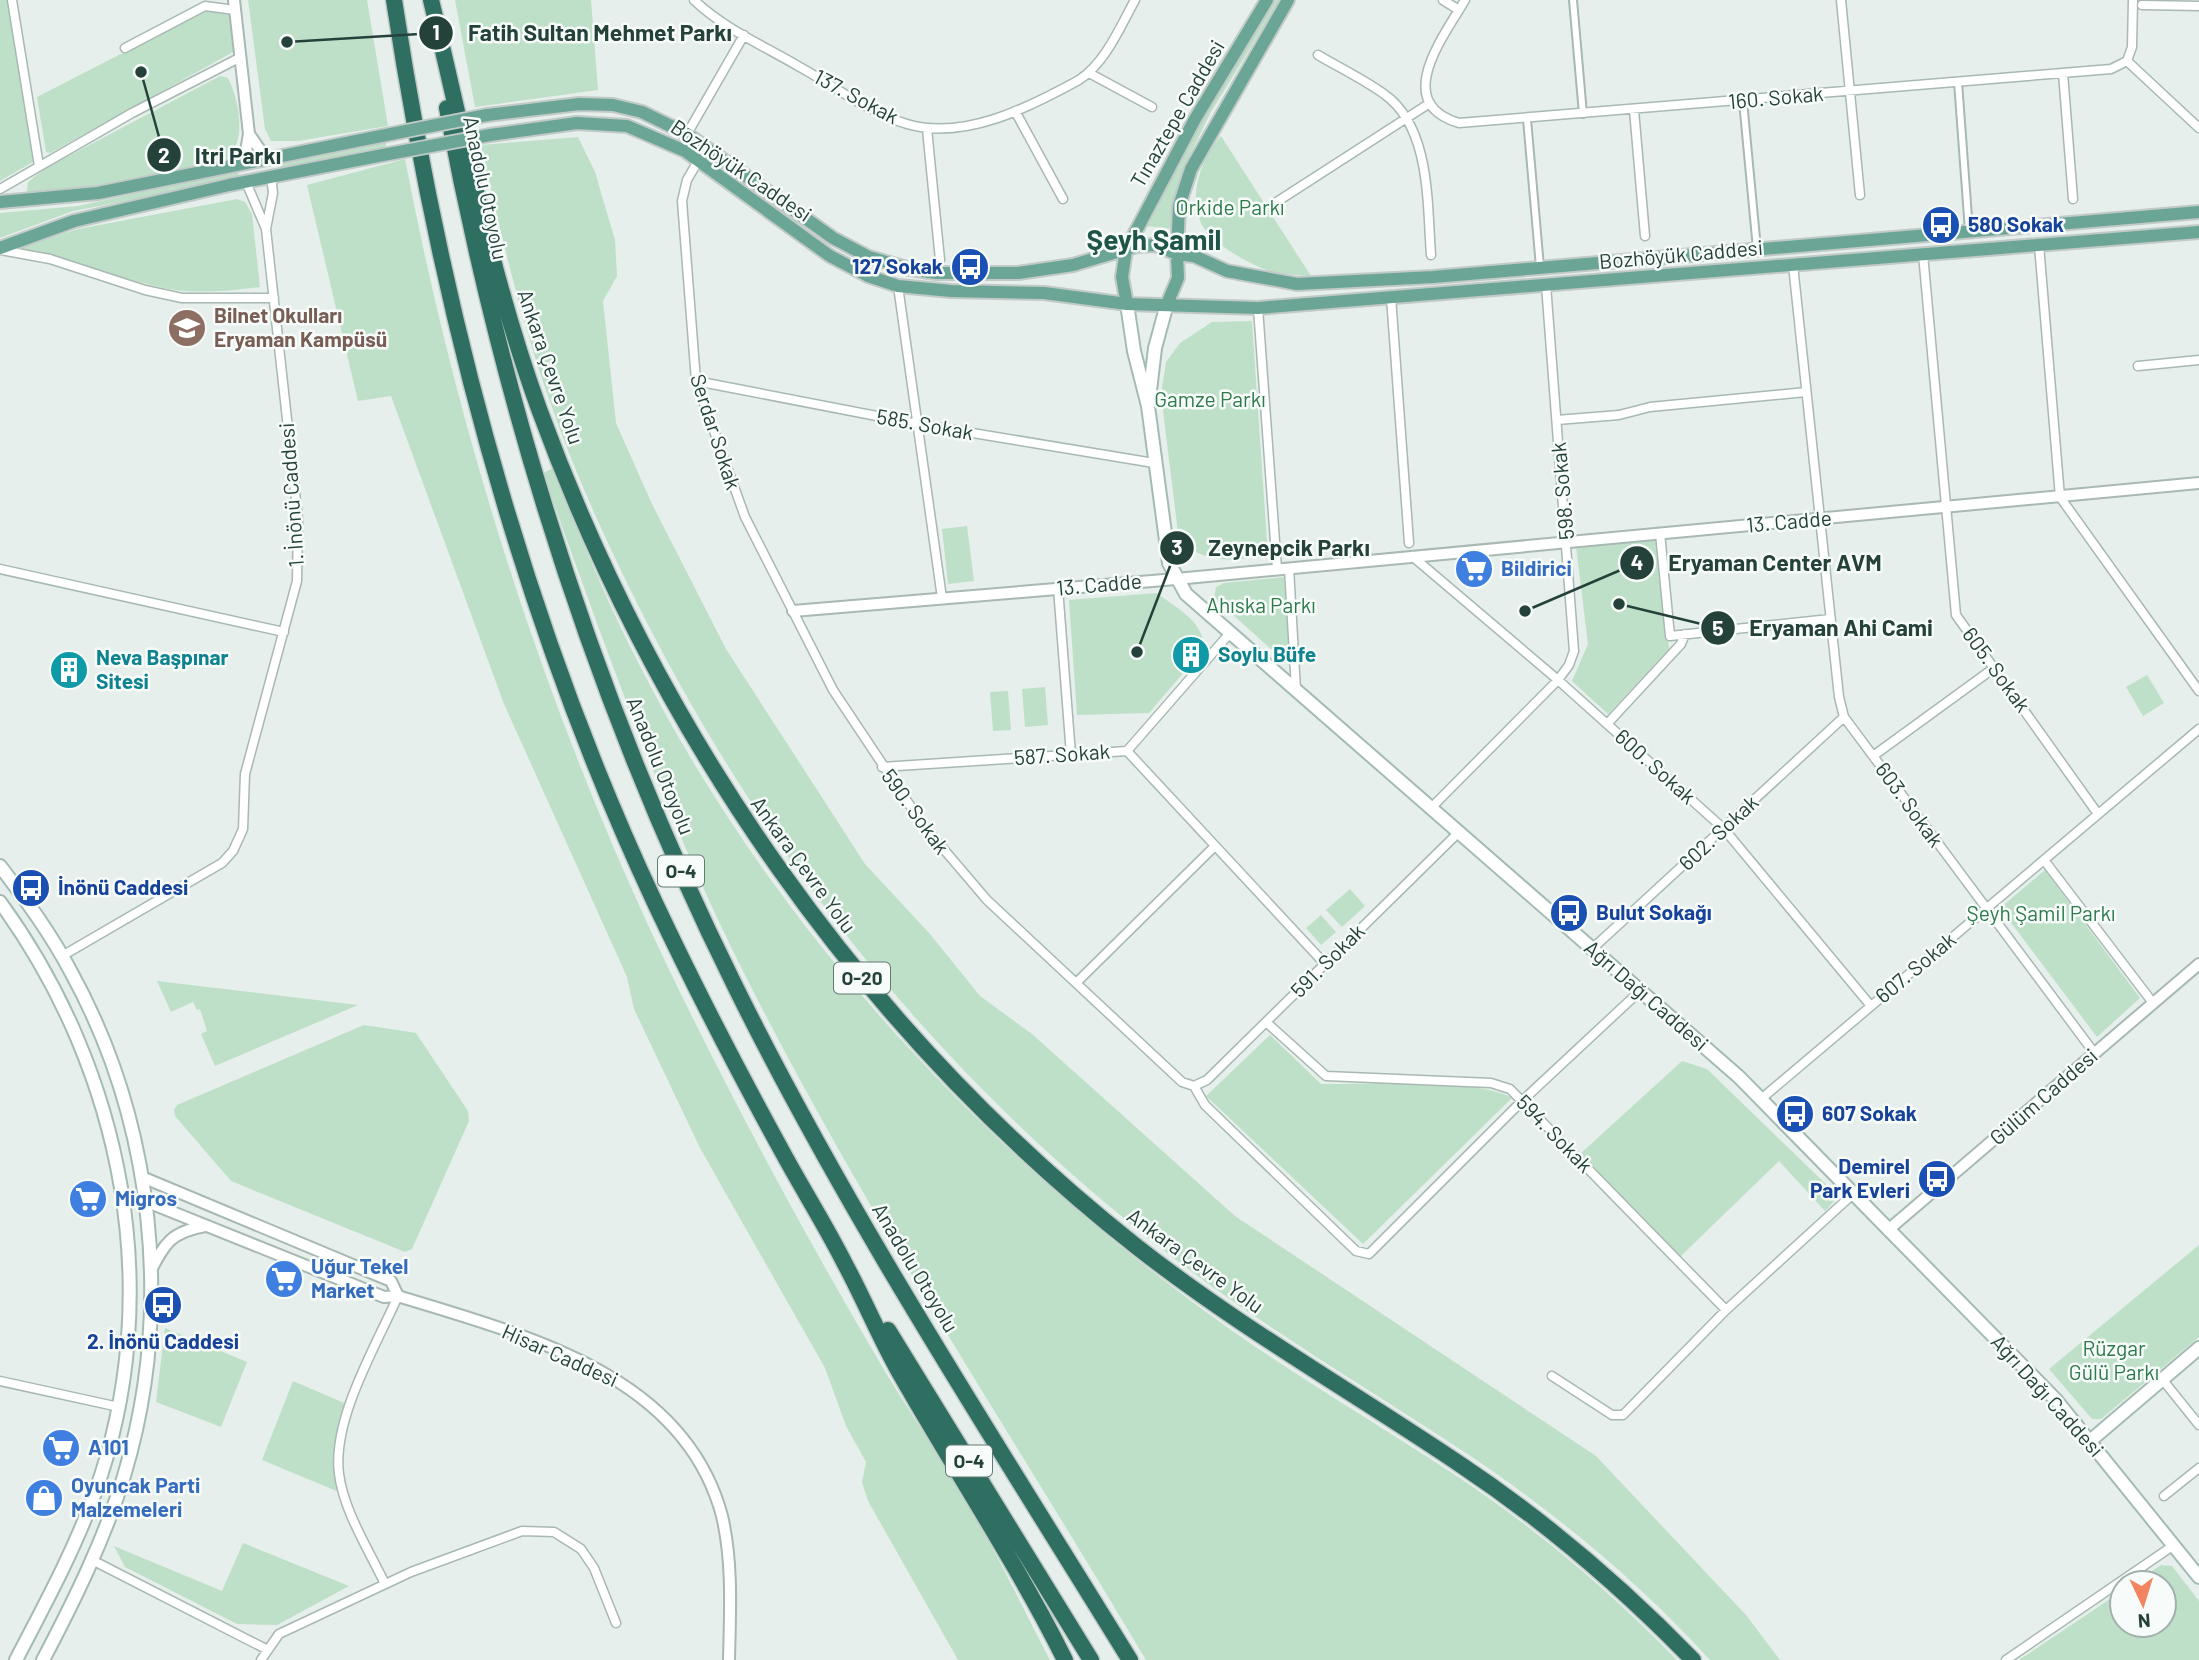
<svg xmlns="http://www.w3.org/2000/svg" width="2199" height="1660" viewBox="0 0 2199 1660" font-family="Barlow,sans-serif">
  <rect width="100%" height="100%" fill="#e6efeb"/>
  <path fill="#bfe0c8" d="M0,0H8L33,162L0,181Z
    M248,0H367L388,126L298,141H271L265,129Z
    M455,0H591L598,90L475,107Z
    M1273,0H1280L1211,112L1184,167L1171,229L1147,226L1176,165Z
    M210,8L229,15L235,51L50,153L46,152L37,97Z
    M220,76L228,78C239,99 248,144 225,160L89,191L30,194L27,191L28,182L46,168Z
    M1221,136L1311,276C1299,275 1285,275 1273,272C1253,267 1209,242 1201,223C1188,193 1202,158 1221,136Z
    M578,137L595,172L615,240L617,276L603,301L616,423L651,502L726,649L865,864L930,934L980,996L1032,1034L1235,1216L1596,1456L1746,1615L1780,1660H1710C1640,1583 1558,1515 1472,1457C1385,1399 1295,1346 1210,1285C962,1104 774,877 637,603C604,537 573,469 549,399C520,316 500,231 481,145Z
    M386,142V148L281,172L279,163Z
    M405,159C460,446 550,726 678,988C742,1119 812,1248 886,1373C912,1416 940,1456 965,1499C996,1551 1022,1607 1050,1660H958L868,1501L862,1482L866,1462L846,1426L825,1368L700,1148L634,1009L627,977L504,704L391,396L358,401L307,185Z
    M238,171L240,180L73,211L0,238V213L78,206Z
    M237,199L245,202L252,214L260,287C230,291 199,294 169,289C117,279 69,259 18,248L78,229Z
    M1252,321L1268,557C1229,559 1212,566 1179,541L1161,394L1166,362L1180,343L1212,322Z
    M553,468C580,536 607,603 641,668C772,925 974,1142 1206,1312C1285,1370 1370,1419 1452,1473C1533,1526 1609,1590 1677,1660H1146C1011,1433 865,1213 746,977C664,815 604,644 543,473Z
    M967,526L974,581L948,584L942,529Z
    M1657,540L1669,649L1608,714L1572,681L1588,644L1576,546Z
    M1284,577L1290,666L1214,598L1216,587L1224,583Z
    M1157,593C1176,608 1209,624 1202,651L1149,713L1077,715L1069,600Z
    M2147,675L2164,703L2143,716L2126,687Z
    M1045,687L1048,725L1025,727L1022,689Z
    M1008,691L1011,730L993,731L990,692Z
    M2045,870L2140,998L2097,1037L2000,908Z
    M1350,889L1365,906L1342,927L1326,910Z
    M1321,915L1336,932L1321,945L1306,928Z
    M157,981L358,1005L215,1066L201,1034L207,1031L200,1009L197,1010L193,1002L171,1012Z
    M364,1025L416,1033L468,1111L469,1121L412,1249L405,1252L231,1181L175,1116L174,1110L177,1105Z
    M1270,1035L1321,1084C1365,1085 1478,1078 1512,1098L1363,1244L1206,1096Z
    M1682,1061L1707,1069L1834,1192V1201L1825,1211L1779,1161L1680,1257L1580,1154Z
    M2199,1245V1337L2101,1419H2092L2049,1369Z
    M165,1328L247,1362L221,1427L156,1402Z
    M293,1381L349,1405L341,1429L339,1492L262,1460Z
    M243,1543L349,1586L277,1625L237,1624L125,1567L114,1546L222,1591Z
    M2161,1565L2172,1566L2199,1601V1660H2019L2122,1591V1625H2164V1583H2134Z"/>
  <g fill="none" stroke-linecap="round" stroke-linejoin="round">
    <defs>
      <path id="pedestrian" d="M1573,0L1583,114
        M1958,82L1969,231
        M1743,101L1757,249
        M1527,119L1540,267"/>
      <path id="minor" d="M12,0L39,166
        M694,0C723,28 764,46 798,66C833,85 869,113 907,124C964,141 1030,107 1079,80C1106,62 1120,27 1135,0
        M1443,0L1459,10
        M1465,0C1444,36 1391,103 1459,123L2111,69L2127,61
        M1841,0L1860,195
        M2142,5L2199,6
        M125,48L205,6L235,10
        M1318,55C1340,68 1363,79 1384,94C1431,127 1427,204 1431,255
        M2127,61L2199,128
        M2127,61L2132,47L2133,0
        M1089,73L1152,107
        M2063,73L2073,199
        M1634,110L1645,236
        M1015,111L1063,199
        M927,129L940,260
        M687,134L744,35
        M698,161L687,180L682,201L696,381L745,517L833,690L923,825L987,900L1182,1082L1194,1086
        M246,182L266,229L273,193L271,176
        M0,189L132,113L241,57
        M1272,205L1430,103
        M2039,245L2060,497L2199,691
        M0,250L50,259L145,290L182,298H274
        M1923,254L1956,615L2098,814
        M1793,265L1839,697L1844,717L2095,1054
        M898,286L942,598
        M1391,297L1409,543
        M1258,308L1277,569
        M2138,366L2199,360
        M696,381L918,424L1154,463
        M1557,420L1619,415L1650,407L1806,392
        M1660,533L1670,636L1830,619
        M1412,556L1558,680L1724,829L1871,1006
        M1289,568L1296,690
        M0,569L284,632
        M1058,588L1071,755
        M1607,724L1681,644L1685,634
        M1127,751L1325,964
        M1873,756L1994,668
        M882,767L1127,751L1230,633
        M1431,808L1558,680L1569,665L1574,651L1546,285
        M2044,860L2153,1003
        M1592,949L1844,717
        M62,956L222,863L233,851L243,829L245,774L297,581L298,519L266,229
        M1076,983L1215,846
        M1266,1022L1326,1076L1491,1083L1510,1089L1726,1310
        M1194,1086L1205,1105L1356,1251L1369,1254L1522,1101L1640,991
        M1194,1086L1207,1080L1459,832
        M1761,1099L2199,729
        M1552,1376L1612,1415H1623L1726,1310L1853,1194
        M2162,1379L2199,1425
        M0,1381L119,1407
        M2164,1496L2199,1468
        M92,1560L266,1649
        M385,1584C369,1550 344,1512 339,1474C332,1419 376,1346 398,1296
        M261,1660L279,1634L411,1572L522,1531L554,1532L581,1549L594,1568L616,1623
        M2006,1660L2174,1545"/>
      <path id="tertiary" d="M234,0L249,134L244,162
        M249,134L265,157
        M793,611L1176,579L2199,483
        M142,1177L391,1281L398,1296
        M145,1201L384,1297L398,1296C522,1335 684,1372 722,1516C733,1562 730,1613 729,1660
        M1888,1230L2199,964
        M150,1272C165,1243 171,1232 205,1226"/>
      <path id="secondary" d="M1127,304L1134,351L1148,406L1169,563L1186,594L1739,1077L2056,1400L2199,1577
        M1149,399L1155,348L1167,304
        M0,866C26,900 51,934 71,972C154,1123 174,1310 124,1476C104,1540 74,1601 43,1660
        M0,902C123,1071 167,1293 95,1493C74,1551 44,1606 16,1660
        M2090,1441L2199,1348"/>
      <path id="primary" d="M1267,0L1195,119L1126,250L1122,277L1127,304L1258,308L2199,232
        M1288,0L1191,169L1179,206L1177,254L1194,256L1227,271L1297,284L1433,277L2199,212
        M487,115L579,104L613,105L642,112L687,134L833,238L869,257L910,269L936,273H1018L1073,265L1137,246L1155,245L1177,254L1178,278L1167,304
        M490,135L577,123L627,126L685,151L830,256L868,276L898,286L951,291L1044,293L1127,304
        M0,202L98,193L381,136
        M0,248L74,221L229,185L383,155"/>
      <path id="motorway" d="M394,0C441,309 522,619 655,903C695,988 738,1071 783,1153C803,1190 826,1226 845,1264C865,1301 881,1341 902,1377C956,1472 1016,1562 1065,1660
        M431,0C464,137 491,277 539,409C659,737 862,1030 1137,1247C1239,1327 1353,1392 1461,1465C1545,1521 1623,1588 1693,1660
        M447,108C504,412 597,708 735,986C850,1219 994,1439 1130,1660
        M888,1330L1091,1660"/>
    </defs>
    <use href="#pedestrian" stroke="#a8b8b2" stroke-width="10"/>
    <use href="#minor" stroke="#a8b8b2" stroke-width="11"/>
    <use href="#tertiary" stroke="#a8b8b2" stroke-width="14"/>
    <use href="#secondary" stroke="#a4bbb3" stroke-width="16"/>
    <use href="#primary" stroke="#c2cac8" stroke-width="16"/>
    <use href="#motorway" stroke="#c2cac8" stroke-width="19"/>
    <use href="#pedestrian" stroke="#fff" stroke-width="6"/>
    <use href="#minor" stroke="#fff" stroke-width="8"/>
    <use href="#tertiary" stroke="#fff" stroke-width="10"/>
    <use href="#secondary" stroke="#fff" stroke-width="12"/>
    <use href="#primary" stroke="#6aa596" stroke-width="12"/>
    <use href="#motorway" stroke="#2f6f62" stroke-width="16"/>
    <defs>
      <path id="primary-bridge" d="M381,136L487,115
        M383,155L490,135"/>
    </defs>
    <use href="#primary-bridge" stroke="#c2cac8" stroke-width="16" stroke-linecap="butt"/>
    <use href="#primary-bridge" stroke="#6aa596" stroke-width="12"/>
  </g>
  <defs>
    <symbol id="bus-disc" viewBox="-11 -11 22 22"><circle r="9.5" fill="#1a4fb4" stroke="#f7fbf9"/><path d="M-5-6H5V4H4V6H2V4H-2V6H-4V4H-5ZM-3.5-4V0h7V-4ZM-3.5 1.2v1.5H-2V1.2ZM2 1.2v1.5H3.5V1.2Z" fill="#fff"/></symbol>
    <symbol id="school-disc" viewBox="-11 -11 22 22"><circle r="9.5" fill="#8d6e63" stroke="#f7fbf9"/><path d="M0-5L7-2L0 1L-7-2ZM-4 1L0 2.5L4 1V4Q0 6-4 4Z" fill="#fff"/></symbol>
    <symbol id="supermarket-disc" viewBox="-11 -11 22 22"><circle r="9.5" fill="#3f7fe0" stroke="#f7fbf9"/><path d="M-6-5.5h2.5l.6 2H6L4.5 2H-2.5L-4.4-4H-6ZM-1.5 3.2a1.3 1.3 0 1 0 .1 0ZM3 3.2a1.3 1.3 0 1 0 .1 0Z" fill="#fff"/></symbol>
    <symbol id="building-disc" viewBox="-11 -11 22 22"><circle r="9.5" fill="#0f9aa8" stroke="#f7fbf9"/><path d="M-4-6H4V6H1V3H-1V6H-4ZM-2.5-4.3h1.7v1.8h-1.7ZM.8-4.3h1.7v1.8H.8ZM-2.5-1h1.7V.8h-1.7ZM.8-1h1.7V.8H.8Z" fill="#fff"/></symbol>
    <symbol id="shop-disc" viewBox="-11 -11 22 22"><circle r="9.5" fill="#3f7fe0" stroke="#f7fbf9"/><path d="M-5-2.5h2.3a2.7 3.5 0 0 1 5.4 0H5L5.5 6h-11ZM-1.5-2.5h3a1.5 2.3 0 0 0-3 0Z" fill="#fff"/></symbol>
  </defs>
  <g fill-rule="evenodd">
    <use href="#bus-disc" x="1919" y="203" width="44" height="44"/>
    <use href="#bus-disc" x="948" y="245" width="44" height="44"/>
    <use href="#school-disc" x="165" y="306" width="44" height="44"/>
    <use href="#supermarket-disc" x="1452" y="547" width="44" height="44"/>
    <use href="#building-disc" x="1169" y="633" width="44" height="44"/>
    <use href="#building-disc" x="47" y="648" width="44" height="44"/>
    <use href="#bus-disc" x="9" y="866" width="44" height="44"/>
    <use href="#bus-disc" x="1547" y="891" width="44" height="44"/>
    <use href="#bus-disc" x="1773" y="1092" width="44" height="44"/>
    <use href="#bus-disc" x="1915" y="1157" width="44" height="44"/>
    <use href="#supermarket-disc" x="66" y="1177" width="44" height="44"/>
    <use href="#supermarket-disc" x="262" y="1257" width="44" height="44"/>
    <use href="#bus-disc" x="141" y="1283" width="44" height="44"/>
    <use href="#supermarket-disc" x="39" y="1426" width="44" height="44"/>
    <use href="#shop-disc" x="22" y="1476" width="44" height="44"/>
  </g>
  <g text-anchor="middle" stroke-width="5" stroke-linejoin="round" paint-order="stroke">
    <g fill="#f7fbf9" stroke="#637a73" stroke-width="2">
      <rect x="658" y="855.5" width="46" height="31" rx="5"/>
      <rect x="834" y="962.5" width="56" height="31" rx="5"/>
      <rect x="946" y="1445.5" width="46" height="31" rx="5"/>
    </g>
    <g font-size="19" font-weight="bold" fill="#24423a">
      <text x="681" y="878">O-4</text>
      <text x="862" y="985">O-20</text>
      <text x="969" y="1468">O-4</text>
    </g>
    <g font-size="21" fill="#24423a" stroke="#f7fbf9">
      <text transform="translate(856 97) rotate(28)" y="7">137. Sokak</text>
      <text transform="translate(1776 98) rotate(-5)" y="7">160. Sokak</text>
      <text transform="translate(1178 114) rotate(-60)" y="7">Tınaztepe Caddesi</text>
      <text transform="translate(741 171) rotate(34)" y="7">Bozhöyük Caddesi</text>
      <text transform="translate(485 188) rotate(78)" y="7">Anadolu Otoyolu</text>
      <text transform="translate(1681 255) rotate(-5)" y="7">Bozhöyük Caddesi</text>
      <text transform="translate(550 367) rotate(71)" y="7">Ankara Çevre Yolu</text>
      <text transform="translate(925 425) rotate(10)" y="7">585. Sokak</text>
      <text transform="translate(715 432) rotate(72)" y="7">Serdar Sokak</text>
      <text transform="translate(1563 491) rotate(-95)" y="7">598. Sokak</text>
      <text transform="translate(292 495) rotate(-94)" y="7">1. İnönü Caddesi</text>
      <text transform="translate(1789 522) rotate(-5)" y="7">13. Cadde</text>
      <text transform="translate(1099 585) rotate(-5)" y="7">13. Cadde</text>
      <text transform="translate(1996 670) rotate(54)" y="7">605. Sokak</text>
      <text transform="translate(1062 755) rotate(-4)" y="7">587. Sokak</text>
      <text transform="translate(660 766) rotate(68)" y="7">Anadolu Otoyolu</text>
      <text transform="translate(1655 767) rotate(42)" y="7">600. Sokak</text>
      <text transform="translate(1909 805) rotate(54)" y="7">603. Sokak</text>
      <text transform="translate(915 812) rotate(54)" y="7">590. Sokak</text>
      <text transform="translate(1719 833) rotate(-43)" y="7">602. Sokak</text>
      <text transform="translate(803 865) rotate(54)" y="7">Ankara Çevre Yolu</text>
      <text transform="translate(1328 961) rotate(-45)" y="7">591. Sokak</text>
      <text transform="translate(1916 968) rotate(-40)" y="7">607. Sokak</text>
      <text transform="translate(1646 996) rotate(41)" y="7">Ağrı Dağı Caddesi</text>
      <text transform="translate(2044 1097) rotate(-41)" y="7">Gülüm Caddesi</text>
      <text transform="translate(1554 1134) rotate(46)" y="7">594. Sokak</text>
      <text transform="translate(1195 1261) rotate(36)" y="7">Ankara Çevre Yolu</text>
      <text transform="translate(915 1268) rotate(59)" y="7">Anadolu Otoyolu</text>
      <text transform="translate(560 1356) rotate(24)" y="7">Hisar Caddesi</text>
      <text transform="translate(2047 1396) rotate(48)" y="7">Ağrı Dağı Caddesi</text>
    </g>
    <g font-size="21" fill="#2d7a4b" stroke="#f7fbf9">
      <text x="1230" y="215">Orkide Parkı</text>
      <text x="1210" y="407">Gamze Parkı</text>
      <text x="1261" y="613">Ahıska Parkı</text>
      <text x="2041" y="921">Şeyh Şamil Parkı</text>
      <text x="2114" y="1356">Rüzgar<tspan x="2114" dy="24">Gülü Parkı</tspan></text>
    </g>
    <g font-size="21" font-weight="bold" fill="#164399" stroke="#f7fbf9" text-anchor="start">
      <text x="1968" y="232">580 Sokak</text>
      <text x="943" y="274" text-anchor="end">127 Sokak</text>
      <text x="58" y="895">İnönü Caddesi</text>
      <text x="1596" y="920">Bulut Sokağı</text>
      <text x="1822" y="1121">607 Sokak</text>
      <text x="1910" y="1174" text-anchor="end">Demirel<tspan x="1910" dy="24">Park Evleri</tspan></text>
      <text x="163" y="1349" text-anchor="middle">2. İnönü Caddesi</text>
    </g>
    <g font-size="21" font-weight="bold" fill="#785e54" stroke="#f7fbf9" text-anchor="start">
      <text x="214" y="323">Bilnet Okulları<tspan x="214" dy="24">Eryaman Kampüsü</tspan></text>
    </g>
    <g font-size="21" font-weight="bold" fill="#366cbe" stroke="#f7fbf9" text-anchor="start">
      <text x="1501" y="576">Bildirici</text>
      <text x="115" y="1206">Migros</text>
      <text x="311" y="1274">Uğur Tekel<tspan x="311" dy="24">Market</tspan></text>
      <text x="88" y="1455">A101</text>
      <text x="71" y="1493">Oyuncak Parti<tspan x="71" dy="24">Malzemeleri</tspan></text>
    </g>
    <g font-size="21" font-weight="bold" fill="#0d838f" stroke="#f7fbf9" text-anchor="start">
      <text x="1218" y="662">Soylu Büfe</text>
      <text x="96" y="665">Neva Başpınar<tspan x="96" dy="24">Sitesi</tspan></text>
    </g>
    <g font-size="28" font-weight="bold" fill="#1f5548" stroke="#f7fbf9">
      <text x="1154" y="250">Şeyh Şamil</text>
    </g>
  </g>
  <path fill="none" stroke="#24423a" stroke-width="2.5" d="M287 42L436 33M141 72L164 155M1137 652L1177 548M1525 611L1637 563M1619 604L1718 628"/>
  <g fill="#24423a" stroke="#f7fbf9" stroke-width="2.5">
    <circle cx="287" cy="42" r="7"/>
    <circle cx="141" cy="72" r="7"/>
    <circle cx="1137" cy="652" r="7"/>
    <circle cx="1525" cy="611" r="7"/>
    <circle cx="1619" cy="604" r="7"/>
    <circle cx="436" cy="33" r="18"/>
    <circle cx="164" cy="155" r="18"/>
    <circle cx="1177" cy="548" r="18"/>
    <circle cx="1637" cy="563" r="18"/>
    <circle cx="1718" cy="628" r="18"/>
  </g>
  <g font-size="21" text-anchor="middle" font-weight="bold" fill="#fff">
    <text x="436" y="40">1</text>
    <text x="164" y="163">2</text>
    <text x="1177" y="555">3</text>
    <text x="1637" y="570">4</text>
    <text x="1718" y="636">5</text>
  </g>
  <g font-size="23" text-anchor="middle" font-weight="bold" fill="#24423a" stroke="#f7fbf9" stroke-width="5" stroke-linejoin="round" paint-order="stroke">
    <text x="600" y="41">Fatih Sultan Mehmet Parkı</text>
    <text x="238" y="164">Itri Parkı</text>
    <text x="1289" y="556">Zeynepcik Parkı</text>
    <text x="1775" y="571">Eryaman Center AVM</text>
    <text x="1841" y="636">Eryaman Ahi Cami</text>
  </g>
  <g transform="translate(2143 1604) rotate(176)"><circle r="33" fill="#f7fbf9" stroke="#a3b1ad" stroke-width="2"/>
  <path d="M0-5L12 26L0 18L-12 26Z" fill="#f4845f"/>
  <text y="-10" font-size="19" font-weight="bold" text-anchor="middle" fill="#24423a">N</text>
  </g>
</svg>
